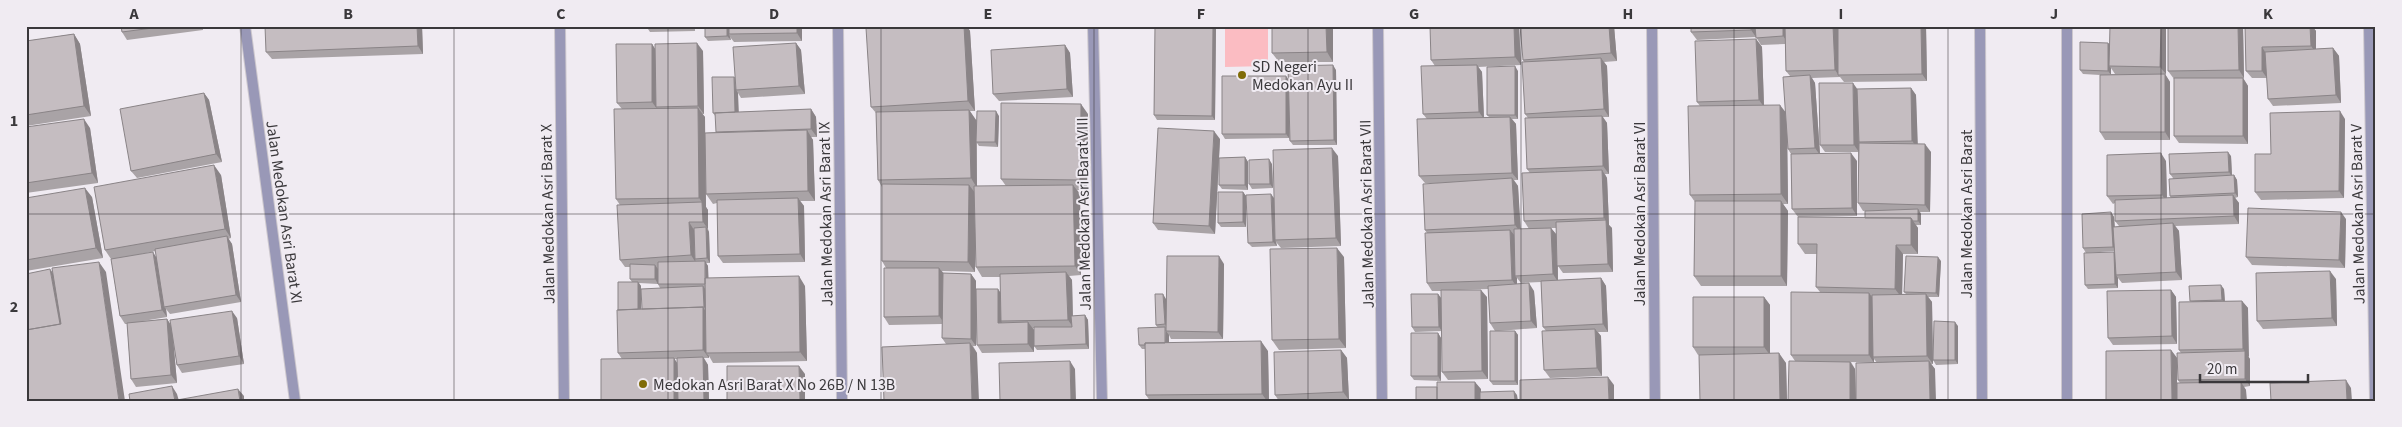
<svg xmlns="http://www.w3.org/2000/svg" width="2402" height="427" viewBox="0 0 2402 427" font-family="'Source Sans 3',sans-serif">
  <rect width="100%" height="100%" fill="#f0ebf2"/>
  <path fill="#fbbcc2" d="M1225,26H1268V66L1225,67Z"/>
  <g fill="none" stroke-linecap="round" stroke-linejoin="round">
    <defs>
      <path id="minor" d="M245,26L295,401
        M560,26L564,401
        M838,26L842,401
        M1093,26L1102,401
        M1378,26L1382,401
        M1652,26L1655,401
        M1980,26L1982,401
        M2369,26L2375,401
        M2067,401V26"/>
    </defs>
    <use href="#minor" stroke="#ccc7cd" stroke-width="12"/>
    <use href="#minor" stroke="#9998b7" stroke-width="10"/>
  </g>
  <path fill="#a9a3a6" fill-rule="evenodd" d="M121,26H203V30L127,40L122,32Z
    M422,26L423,54L272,59L266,52Z
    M445,26H512V29H447Z
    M646,26H695V31L650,32Z
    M802,26V41L734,42L730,37L731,40L708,41L705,37Z
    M964,26H990V28L967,27L970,31L975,111H970L976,120L999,116L998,147L979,146L977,143V186H1006L1001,179L1088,114L1087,190H1077L1080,194L1081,275L1069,276L1072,280L1073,316L1085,315L1088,320L1089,349L1037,350L1034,346V328H1033L1034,330V352L982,353L977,345L976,331V346H973L977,353L946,344L942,338V324L889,325L884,317L886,268L882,261V187L878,180L876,113L871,107ZM975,249L976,267L982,277H1000L1001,293L976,289V281L971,274L943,273L942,271L975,272Z
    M1155,26H1216L1215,120H1157L1154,115Z
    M1333,26V62H1279L1272,53Z
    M1519,26L1521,65L1478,67L1482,72L1484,117H1489L1487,115L1518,71V119H1512L1516,124L1518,180H1514L1518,186L1520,229H1529L1524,221L1530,173L1527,169L1528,118L1525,114L1524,62L1523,60L1614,26L1617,61L1604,62L1607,66L1609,117H1603L1607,123L1609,174H1605L1607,178L1609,225L1612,228L1613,272L1563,273L1558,266V280L1601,278L1606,286L1608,332H1598L1601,336L1602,376L1550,378L1544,370L1546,331L1543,327L1541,282L1521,283L1517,278V284L1534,291L1537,328L1499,331H1515L1518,335V385H1493L1490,381L1495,331L1490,323L1488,289L1459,290L1487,297L1488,379L1448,380L1442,372V331L1415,332L1412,327L1438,294L1441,298V291H1432L1427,283V233L1425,230L1437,183H1425L1419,176L1427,119L1423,114L1435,66L1431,60ZM1545,228H1556V235L1551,228Z
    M1691,26H1926L1927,81L1844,82L1840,77L1812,78L1815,83L1820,153L1857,161V216L1798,217L1792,209L1791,154L1788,149L1787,141L1788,204H1783L1788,211L1787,286H1701L1694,276L1695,202L1690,195L1700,106L1697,102L1756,39L1762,47L1764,105L1786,112L1790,76L1786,71L1785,44L1761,45L1756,37L1697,40L1691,32Z
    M2166,26V74H2165L2170,82V140H2105L2100,132V75L2083,74L2080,70L2108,43L2110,45ZM2111,68L2115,74H2160H2111Z
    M2243,26L2244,78H2243L2248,86V144L2179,143L2174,136V79L2168,71Z
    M2245,26H2330L2313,27L2316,31V49L2333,48L2339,56L2341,103L2273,106L2268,99L2267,78H2252L2246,71Z
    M74,34L80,44L91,116L26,126V41Z
    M796,43L801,50L805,94L741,98L738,93V112L811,109L816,117L817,137H811L813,140L815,201H800L804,206L805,262L723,263L718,256L717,203L713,204L706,194L705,143L706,207L708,210V229L709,232L710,263H706L708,266V278L805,286L807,361L713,363L709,356V358H704L708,365L709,401L622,359L618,353V310L632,282L630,279V267H625L620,260V205L616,199L622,109L617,103L652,44L655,49L703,51L704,114H702L705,117V133L716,132V117L713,113L734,77ZM639,283L658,284L660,288L641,309V286ZM674,359H677L678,364Z
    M1065,45L1070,53L1073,97L999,101L993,94Z
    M1336,70L1337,145H1293L1290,141L1289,138L1225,139L1222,134L1288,79Z
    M1911,88L1916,95L1917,144L1931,152L1930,212H1920L1921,214V225H1916L1918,228V254H1903L1902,294H1906L1904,292L1941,261L1939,297H1928L1932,302L1933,360L1958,326V364L1936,365L1933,360V364H1931L1935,369L1877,363L1874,359V363L1851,362L1855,369L1856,401H1788L1795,361L1791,355L1820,292L1816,287L1817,254H1805L1798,244L1865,218V211H1863L1858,203V152H1825L1820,145L1857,89Z
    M204,93L209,100L222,162L137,178L131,171Z
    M2345,119L2344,198L2261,200L2255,192L2271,154Z
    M26,127L90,128L98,183L26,193Z
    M1220,139L1219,158L1245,157L1248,162V190L1222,189L1219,185V159L1215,234L1158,230L1153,223Z
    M1338,156L1341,246L1281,248L1276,242L1277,246L1252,247L1248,243L1274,198Z
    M2231,156L2232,175H2234L2237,180L2238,197L2235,198L2239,203V224L2175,226L2179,231L2182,280L2122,283L2118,278V288L2088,289L2085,285L2114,252L2115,253V251L2086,253L2083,248L2111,212L2114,217L2115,227L2119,226L2115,221V203L2113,204L2107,196L2166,161L2167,198H2171L2170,196L2173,178L2170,174Z
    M1272,164L1273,188L1252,189L1249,184Z
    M221,175L231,238L228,239L232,244L241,302L170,314L166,309L167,317L143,321L167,319L171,325L237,318L244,364L182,373L177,365L173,338L177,383L136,387L131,379L127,324H125L120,316L111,259L105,250ZM156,251V257L132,256Z
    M1243,192L1246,196V227H1221L1218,223Z
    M92,197L103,258L26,271V198Z
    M2346,219L2345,268L2252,265L2246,257Z
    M1344,257L1346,348L1279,350L1272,340Z
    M1224,264L1223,339H1171L1169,335V343L1268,351L1269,401H1150L1146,395L1145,349H1142L1139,345L1158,328L1156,325L1166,299Z
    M2336,279L2337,326L2263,329L2257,321Z
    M2224,289L2225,301H2242L2248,308V357L2250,359V386L2244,387L2246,390L2177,401L2171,350L2177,358V383H2180L2178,380L2181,353L2179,350L2190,302Z
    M2171,290L2176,297L2177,344L2113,345L2108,338Z
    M1764,297L1770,305V353L1786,363L1787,401H1700L1699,355H1698L1693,347Z
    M1438,333L1441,338V381L1414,380L1411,376Z
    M1341,350L1347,358L1349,400L1279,401L1275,395Z"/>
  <path fill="#8a8487" d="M417,26H422L423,54L418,46Z
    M727,26H730L729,34L731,40L727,36Z
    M797,26H802V41L797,33Z
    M964,26H967L970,31L975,111L968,101Z
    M1213,26H1216L1215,120L1212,116Z
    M1326,26H1333V62L1327,52Z
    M1514,26H1519L1521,65L1515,57Z
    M1609,26H1614L1617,61L1611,53Z
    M1751,26H1756V37L1751,30Z
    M1783,26H1788L1789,44L1783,36Z
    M1833,26H1838V75L1840,77L1835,70Z
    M1921,26H1926L1927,81L1922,74Z
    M2161,26H2166V74L2160,67Z
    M2238,26H2243L2244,78L2239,70Z
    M2310,26H2312L2316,31V53L2311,46Z
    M74,34L80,44L91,116L84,106Z
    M1756,39L1762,47L1764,107L1759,100Z
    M697,43L703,51L704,114L698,106Z
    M796,43L801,50L805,94L799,86Z
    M2108,43L2112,47L2109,66L2111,68V75L2108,71Z
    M652,44L657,52L656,107L658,110L652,102Z
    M1065,45L1070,53L1073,97L1067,89Z
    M2262,47L2267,55V78L2262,71Z
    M2333,48L2339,56L2341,103L2336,95Z
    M1601,58L1607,66L1609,117L1604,109Z
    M1333,65L1336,70L1337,145L1334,140Z
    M1477,65L1482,72L1484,119L1479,112Z
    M1515,66L1518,71V119L1515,115Z
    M2165,74L2170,82V140L2165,132Z
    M1810,75L1815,83L1820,155L1815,148Z
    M1286,76L1289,80V138L1286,134Z
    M734,77L736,90L738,93L739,116L735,112Z
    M2243,78L2248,86V144L2243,136Z
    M1853,83L1858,90L1859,152L1854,145Z
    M1911,88L1916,95L1918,148L1912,141Z
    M204,93L209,100L222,162L216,154Z
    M1081,104L1088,114L1087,190L1080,180Z
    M1780,105L1787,114L1788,204L1781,194Z
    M698,108L705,117L706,207L708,210V229L703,222L702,202L699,198Z
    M811,109L816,117L817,137L811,129Z
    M969,110L976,120L977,188L971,178Z
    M996,111L999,116L998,147L995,142Z
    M2340,111L2345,119L2344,198L2339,191Z
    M1602,116L1607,123L1609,174L1603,166Z
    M1510,117L1516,124L1518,180L1512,173Z
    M84,119L90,128L98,183L92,173Z
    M807,130L813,140L815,201L808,191Z
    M1214,131L1220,139L1215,234L1209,226Z
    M1925,144L1931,152L1930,212L1925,205Z
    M1332,148L1338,156L1341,246L1336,238Z
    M2228,152L2231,156L2232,177L2229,172Z
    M1851,153L1857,161V216L1852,208Z
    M2161,153L2166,161L2167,202L2162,195Z
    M1245,157L1248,162V190L1245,185Z
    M1269,159L1272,164L1273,188L1270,184Z
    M214,165L221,175L231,238L225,229Z
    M1602,170L1607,178L1609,225L1612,228L1613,272L1608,264L1606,221L1604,218Z
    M2234,175L2237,180L2238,197L2235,193Z
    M1512,178L1518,186L1521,233L1515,225Z
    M969,185L976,194L975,272L968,262Z
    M1073,185L1080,194L1081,275L1075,266Z
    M85,188L92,197L103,258L96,248Z
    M1243,192L1246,196V227L1243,222Z
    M1271,194L1274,198L1275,240L1276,242L1277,246L1273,242Z
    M2233,195L2239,203V224L2234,216Z
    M798,198L804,206L805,262L800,254Z
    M1781,201L1788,211L1787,286L1781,276Z
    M1918,209L1921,214V225L1918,221Z
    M2111,212L2114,217L2116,251L2113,247Z
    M2341,212L2346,219L2345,268L2339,260Z
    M1911,218L1918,228V254L1911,245Z
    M689,222L694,230L695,259L696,263L691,255Z
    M2173,223L2179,231L2182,280L2176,272Z
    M706,227L709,232L710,263L707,258Z
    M1551,228L1557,235L1558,282L1553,274Z
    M1510,230L1516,237L1515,276L1517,278V287L1512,280Z
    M227,236L232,244L241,302L236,295Z
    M1896,245L1903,254L1902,298L1895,289Z
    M1337,248L1344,257L1346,348L1339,339Z
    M153,252L158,260L164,307L166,309L167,317L162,310Z
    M2114,252L2117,256L2116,275L2118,278V288L2115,284Z
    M1219,256L1224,264L1223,339L1218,332Z
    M1938,257L1941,261L1939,297L1936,293Z
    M705,261L708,266L709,288L706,284Z
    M99,262L106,272L125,401H119Z
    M655,265L658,269V284L655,279Z
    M939,268L945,275V324L939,316Z
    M50,269L56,277L65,333L60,326Z
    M2330,271L2336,279L2337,326L2332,318Z
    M1066,272L1072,280L1073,327L1068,320Z
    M971,274L976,281V346L971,339Z
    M799,276L805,286L807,361L800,352Z
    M1601,278L1606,286L1608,332L1603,324Z
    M638,282L641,286V314L638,310Z
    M1529,283L1534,291L1537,328L1531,321Z
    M2221,285L2224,289L2225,304L2222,300Z
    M703,286L706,290L707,312L704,307Z
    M998,289L1003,296L1001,321L1004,325L998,323Z
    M1481,290L1487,297L1488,379L1482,371Z
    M2171,290L2176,297L2177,344L2172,336Z
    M1869,293L1875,301L1873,357L1874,359V363L1869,355Z
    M1163,294L1166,299L1168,329L1165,324Z
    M1438,294L1441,298L1442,331L1439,327Z
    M1926,294L1932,302L1933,364L1927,356Z
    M1764,297L1770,305V355L1764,347Z
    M2242,301L2248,308L2249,357L2243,349Z
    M703,307L708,315L706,353L709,356V358L703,350Z
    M232,311L237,318L244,364L239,356Z
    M1085,315L1088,320L1089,349L1086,344Z
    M167,319L172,327L177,383L171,375Z
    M1028,322L1034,330V352L1028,344Z
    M1955,322L1958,326V364L1955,360Z
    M1595,329L1601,336L1602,376L1597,368Z
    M1166,331L1169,335V349L1165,345Z
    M1515,331L1518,335V385L1515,381Z
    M1438,333L1441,338V381L1438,376Z
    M1261,341L1268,351L1269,401H1267L1262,394Z
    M970,343L977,353L979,401H972Z
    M1341,350L1347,358L1349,400L1343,392Z
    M2171,350L2177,358V401H2172Z
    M2245,351L2250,359V386L2245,379Z
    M1779,353L1786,363L1787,401H1780Z
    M703,357L708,365L709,401H704Z
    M674,358L679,366V401H674Z
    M1070,361L1075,369L1076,401H1071Z
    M1929,361L1935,369L1936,401H1930Z
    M1850,362L1855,369L1856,401H1850Z
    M799,366L805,374V401H800Z
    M1608,377L1614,385V401H1609Z
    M2346,380L2351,388L2352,401H2347Z
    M1475,382L1481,389V401H1475Z
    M2241,382L2246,390L2247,401H2241Z
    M172,386L177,394L179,401H175Z
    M238,389L244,396V401H240Z
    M1514,391L1517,395L1518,401H1515Z"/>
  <path fill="#c5bdc1" stroke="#8a8487" d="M121,26H168L122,32Z
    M265,26H417L418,46L266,52Z
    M705,26H727V36L705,37Z
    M729,26H797V33L729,34Z
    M887,26H964L968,101L871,107L866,28Z
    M1155,26H1213L1212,116L1154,115Z
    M1272,26H1326L1327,52L1272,53Z
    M1430,26H1514L1515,57L1431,60Z
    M1520,26H1609L1611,53L1523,60Z
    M1691,26H1751V30L1691,32Z
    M1755,26H1783V36L1756,38Z
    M1785,26H1833L1835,70L1786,71Z
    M1838,26H1921L1922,74L1838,75Z
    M2110,26H2161L2160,67L2109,66Z
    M2168,26H2238L2239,70L2168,71Z
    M2245,26H2310L2311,46L2262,47V71H2246Z
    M74,34L84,106L26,115V41Z
    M1756,39L1759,100L1697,102L1695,41Z
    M2080,42L2108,43V71L2080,70Z
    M697,43L698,106L656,107L655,44Z
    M796,43L799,86L736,90L733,47Z
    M616,44H652V102L617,103Z
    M1065,45L1067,89L993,94L991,50Z
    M2333,48L2336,95L2268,99L2265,52Z
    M1601,58L1604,109L1525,114L1522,62Z
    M1333,65L1334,140L1290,141L1288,66Z
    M1477,65L1479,112L1423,114L1421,66Z
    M1515,66V115H1487V67Z
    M2165,74V132H2100V75Z
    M1810,75L1815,148L1788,149L1783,77Z
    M1222,76H1286V134H1222Z
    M712,77H734L735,112L713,113Z
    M2174,78H2243V136H2174Z
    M1819,83H1853L1854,145H1820Z
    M1911,88L1912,141L1859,142L1857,89Z
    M204,93L216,154L131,171L120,109Z
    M1001,103L1081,104L1080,180L1001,179Z
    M1780,105L1781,194L1690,195L1688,106Z
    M698,108L699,198L616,199L614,109Z
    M811,109V129L716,132L715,113Z
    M969,110L971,178L878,180L876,112Z
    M977,111H996L995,142H976Z
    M2340,111L2339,191L2255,192V154H2271L2270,113Z
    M1602,116L1603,166L1527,169L1525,118Z
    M1510,117L1512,173L1419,176L1417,119Z
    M84,119L92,173L26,183V127Z
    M1158,128L1214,131L1209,226L1153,223Z
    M807,130L808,191L706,194L705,133Z
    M1859,143L1925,144V205L1858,203Z
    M1332,148L1336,238L1275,240L1273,150Z
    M2228,152L2229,172L2170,174L2169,154Z
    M1851,153L1852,208L1792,209L1791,154Z
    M2161,153L2162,195L2107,196V155Z
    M1245,157V185H1219V158Z
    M1269,159L1270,184H1249V160Z
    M214,165L225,229L105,250L94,187Z
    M1602,170L1604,218L1524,221L1522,173Z
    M2234,175L2235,193L2170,196L2169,179Z
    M1512,178L1515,225L1425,230L1423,184Z
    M882,184L969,185L968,262L882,261Z
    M1073,185L1075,266L976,267L974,186Z
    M85,188L96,248L26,260V198Z
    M1218,192H1243V222L1218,223Z
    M1271,194L1273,242L1248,243L1246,195Z
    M2233,195L2234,216L2115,221V200Z
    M798,198L800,254L718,256L717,200Z
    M1695,201H1781V276H1694Z
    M702,202L703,222H689L691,255L620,260L617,205Z
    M2248,208L2341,212L2339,260L2246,257Z
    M1918,209V221H1913L1911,218H1865V211Z
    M2111,212L2113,247L2083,248L2082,214Z
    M1798,217L1911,218V245H1896L1895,289L1816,287L1817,244H1798Z
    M1606,220L1608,264L1557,266L1556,222Z
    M2173,223L2176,272L2116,275L2113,227Z
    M706,227L707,258L695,259L694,228Z
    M1551,228L1553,274L1515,276L1514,229Z
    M1510,230L1512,280L1427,283L1425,233Z
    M227,236L236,295L164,307L155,249Z
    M1337,248L1339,339L1272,340L1270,249Z
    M153,252L162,310L120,316L111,259Z
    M2114,252L2115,284L2085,285L2084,253Z
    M1167,256H1219L1218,332L1166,331Z
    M1906,256L1938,257L1936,293L1904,292Z
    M705,261V284H658V262Z
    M99,262L119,401H26V330L61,324L52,268Z
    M630,264L655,265V279H630Z
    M884,268H939V316L884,317Z
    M50,269L60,324L26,330V274Z
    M2330,271L2332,318L2257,321L2256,273Z
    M1066,272L1068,320L1001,321L1000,274Z
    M943,273L971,274V339L942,338Z
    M799,276L800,352L706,353L705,278Z
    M1601,278L1603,324L1543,327L1541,281Z
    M618,282H638V309L618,310Z
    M1529,283L1531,321L1490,323L1488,286Z
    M2221,285L2222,300L2190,301L2189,286Z
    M703,286L704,307L642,309L641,289Z
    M976,289H998V323L1028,322V344L977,345Z
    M1441,290H1481L1482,371L1442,372Z
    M2171,290L2172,336L2108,338L2107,291Z
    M1791,292L1869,293V355H1791Z
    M1155,294H1163L1165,324L1156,325Z
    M1411,294H1438L1439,327H1412Z
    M1926,294L1927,356L1873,357L1872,295Z
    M1693,297H1764V347H1693Z
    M2242,301L2243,349L2179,350V302Z
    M703,307V350L618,353L617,310Z
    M232,311L239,356L177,365L170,320Z
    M1085,315L1086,344L1034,346V327H1072L1071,316Z
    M167,319L171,375L131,379L127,323Z
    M1934,321L1955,322V360H1933Z
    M1165,327V343H1145V345H1139L1138,328Z
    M1595,329L1597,368L1544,370L1542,331Z
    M1490,331H1515V381H1490Z
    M1411,333H1438V376H1411Z
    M1261,341L1262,394L1146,395L1145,343Z
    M970,343L972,401H884L882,347Z
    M1341,350L1343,392L1275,395L1274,352Z
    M2171,350L2172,401H2106V351Z
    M2245,351V379L2178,380L2177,353Z
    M1779,353L1780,401H1700L1699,355Z
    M703,357L704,401H678L677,358Z
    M674,358V401H601V359Z
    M1070,361L1071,401H1000L999,363Z
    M1789,361L1850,362V401H1788Z
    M1929,361L1930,401H1856V363Z
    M727,366H799L800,401H727Z
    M1608,377L1609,401H1520V380Z
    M2346,380L2347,401H2271L2270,383Z
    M1437,382H1475V401H1437Z
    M2241,382V401H2177V383Z
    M172,386L175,401H130L129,394Z
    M1416,387H1437V401H1416Z
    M238,389L240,401H177V400Z
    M1514,391L1515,401H1480V392Z"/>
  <path fill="none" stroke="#3a383b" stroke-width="1" stroke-opacity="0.55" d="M241,26V401M454,26V401M668,26V401M881,26V401M1094,26V401M1308,26V401M1521,26V401M1734,26V401M1948,26V401M2161,26V401M26,214H2376"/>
  <g fill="#806c08" stroke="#f0ebf2" stroke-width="2">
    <circle cx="1242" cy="75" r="5"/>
    <circle cx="643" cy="384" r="5"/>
  </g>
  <g text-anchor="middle" stroke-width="4" stroke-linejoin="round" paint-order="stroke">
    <g font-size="16" fill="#3a383b" stroke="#f0ebf2" text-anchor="start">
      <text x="1252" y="72">SD Negeri<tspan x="1252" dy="18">Medokan Ayu II</tspan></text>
      <text x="653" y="390">Medokan Asri Barat X No 26B / N 13B</text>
    </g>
    <g font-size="16" fill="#3a383b" stroke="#f0ebf2">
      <text transform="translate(285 212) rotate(82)" y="6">Jalan Medokan Asri Barat XI</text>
      <text transform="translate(547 214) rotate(-91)" y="6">Jalan Medokan Asri Barat X</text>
      <text transform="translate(825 214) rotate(-91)" y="6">Jalan Medokan Asri Barat IX</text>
      <text transform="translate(1083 214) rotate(-91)" y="6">Jalan Medokan Asri Barat VIII</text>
      <text transform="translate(1366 214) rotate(-91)" y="6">Jalan Medokan Asri Barat VII</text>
      <text transform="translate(1639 214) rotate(-90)" y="6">Jalan Medokan Asri Barat VI</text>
      <text transform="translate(1966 214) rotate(-90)" y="6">Jalan Medokan Asri Barat</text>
      <text transform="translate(2357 214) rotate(-91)" y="6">Jalan Medokan Asri Barat V</text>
    </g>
  </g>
  <rect width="2402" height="427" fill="none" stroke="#f0ebf2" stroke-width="55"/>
  <path d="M2200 374v8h108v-8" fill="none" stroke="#3a383b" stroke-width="2.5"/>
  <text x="2207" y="374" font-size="15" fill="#3a383b" stroke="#f0ebf2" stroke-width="4" paint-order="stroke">20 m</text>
  <rect x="28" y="28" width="2346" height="372" fill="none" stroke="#3a383b" stroke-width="2"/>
  <g font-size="16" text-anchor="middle" font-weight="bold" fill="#3a383b">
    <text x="134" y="19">A</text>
    <text x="348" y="19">B</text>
    <text x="561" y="19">C</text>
    <text x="774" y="19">D</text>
    <text x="988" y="19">E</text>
    <text x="1201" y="19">F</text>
    <text x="1414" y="19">G</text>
    <text x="1628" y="19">H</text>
    <text x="1841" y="19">I</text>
    <text x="2054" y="19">J</text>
    <text x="2268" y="19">K</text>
    <text x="14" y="126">1</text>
    <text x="14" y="312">2</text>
  </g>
</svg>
